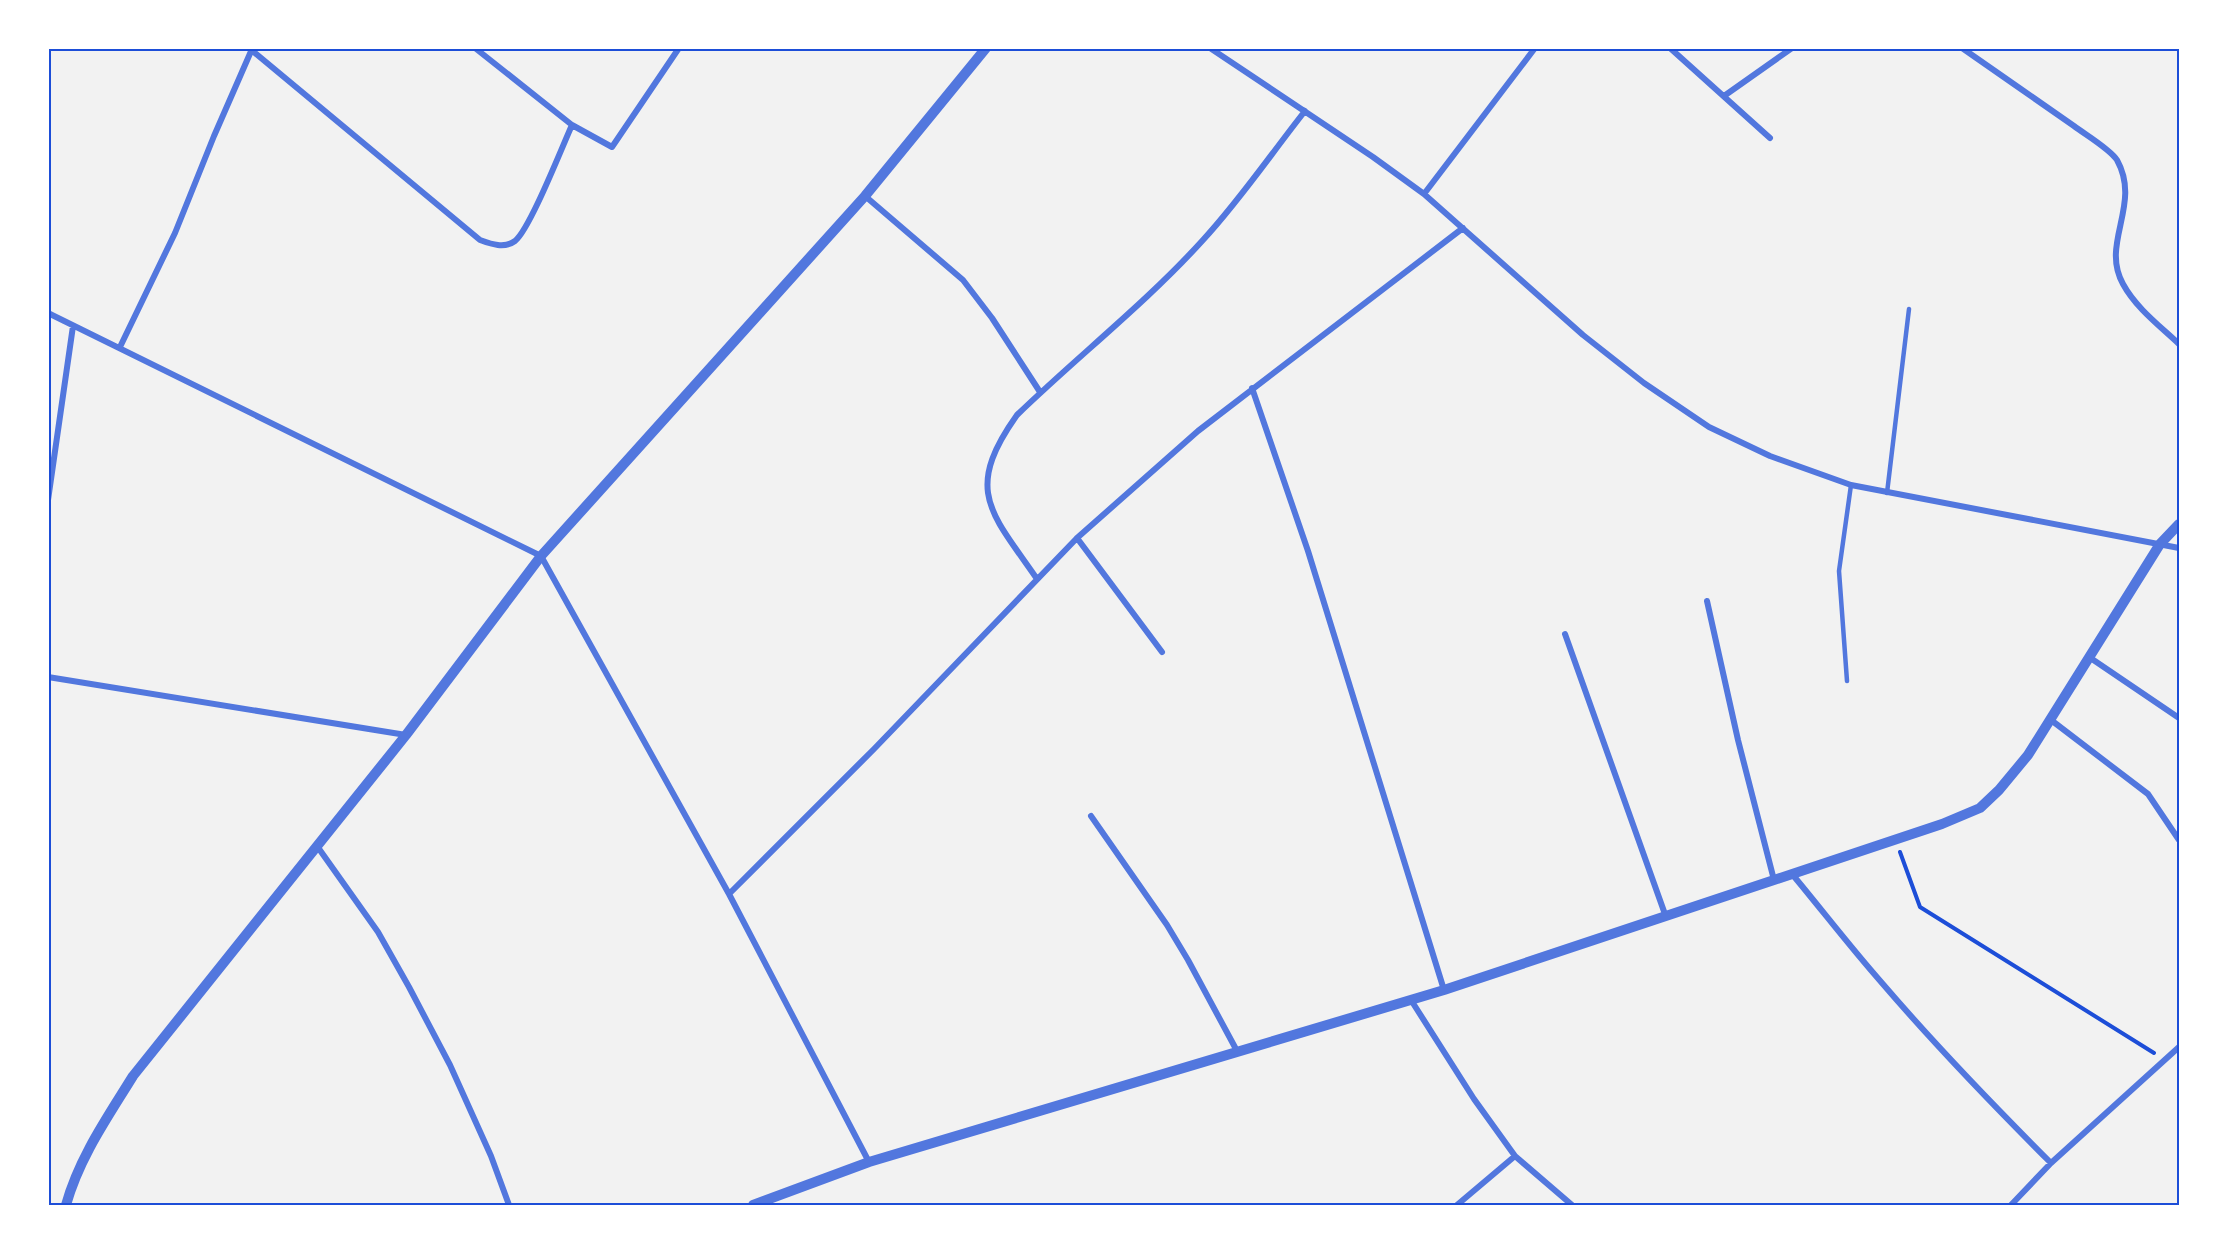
<svg xmlns="http://www.w3.org/2000/svg" width="2227" height="1253" viewBox="0 0 2227 1253" font-family="'Open Sans',sans-serif">
  <rect width="100%" height="100%" fill="#f2f2f2"/>
  <g fill="none" stroke-linecap="round" stroke-linejoin="round">
    <path stroke="#1d4ed8" stroke-width="4" d="M1900,852L1920,907L2154,1053"/>
    <path stroke="#5277de" stroke-width="4.5" d="M1887,493L1909,309
      M1847,681L1839,571L1851,485"/>
    <path stroke="#5277de" stroke-width="6" d="M249,48L480,240C491,244 504,249 515,241C530,229 562,147 572,125
      M475,48L572,125L612,147L679,48
      M1210,48L1373,157L1424,194L1583,335L1644,383L1709,427L1770,456L1851,485L2179,548
      M1670,48L1770,138
      M1962,48C1999,74 2037,100 2074,126C2086,135 2110,149 2117,160C2142,205 2100,243 2123,284C2136,308 2160,326 2179,344
      M1724,96L1792,48
      M1424,194L1535,48
      M865,196L963,280L992,318L1040,392
      M48,313L541,556L729,894L869,1162
      M120,347L175,233L214,136L252,49
      M1252,388L1308,551L1444,990
      M48,500L73,326
      M1077,538L1162,652
      M1037,579C991,512 963,491 1017,415C1078,356 1146,303 1203,240C1240,200 1271,154 1305,111
      M1707,601L1738,740L1774,880
      M1565,634L1666,917
      M2089,657L2179,718
      M48,677L406,735
      M2051,720L2148,794L2179,840
      M1091,816L1167,925L1188,960L1237,1051
      M317,846L378,932L409,987L450,1065L491,1156L509,1205
      M1792,874C1822,910 1851,948 1882,983C1936,1046 1993,1105 2051,1163
      M729,894L874,749L1077,538L1198,431L1463,228
      M1411,1000L1474,1099L1515,1156L1572,1205
      M1457,1205L1515,1156
      M2011,1205L2051,1163L2179,1047"/>
    <path stroke="#5277de" stroke-width="10" d="M66,1205C79,1158 107,1118 133,1076L406,735L541,556L865,196L986,48
      M753,1205L869,1162L1444,990L1942,824L1980,808L1999,790L2028,755L2160,544L2179,524"/>
  </g>
  <rect width="2227" height="1253" fill="none" stroke="#ffffff" stroke-width="99"/>
  <rect x="50" y="50" width="2128" height="1154" fill="none" stroke="#1d4ed8" stroke-width="2"/>
</svg>
